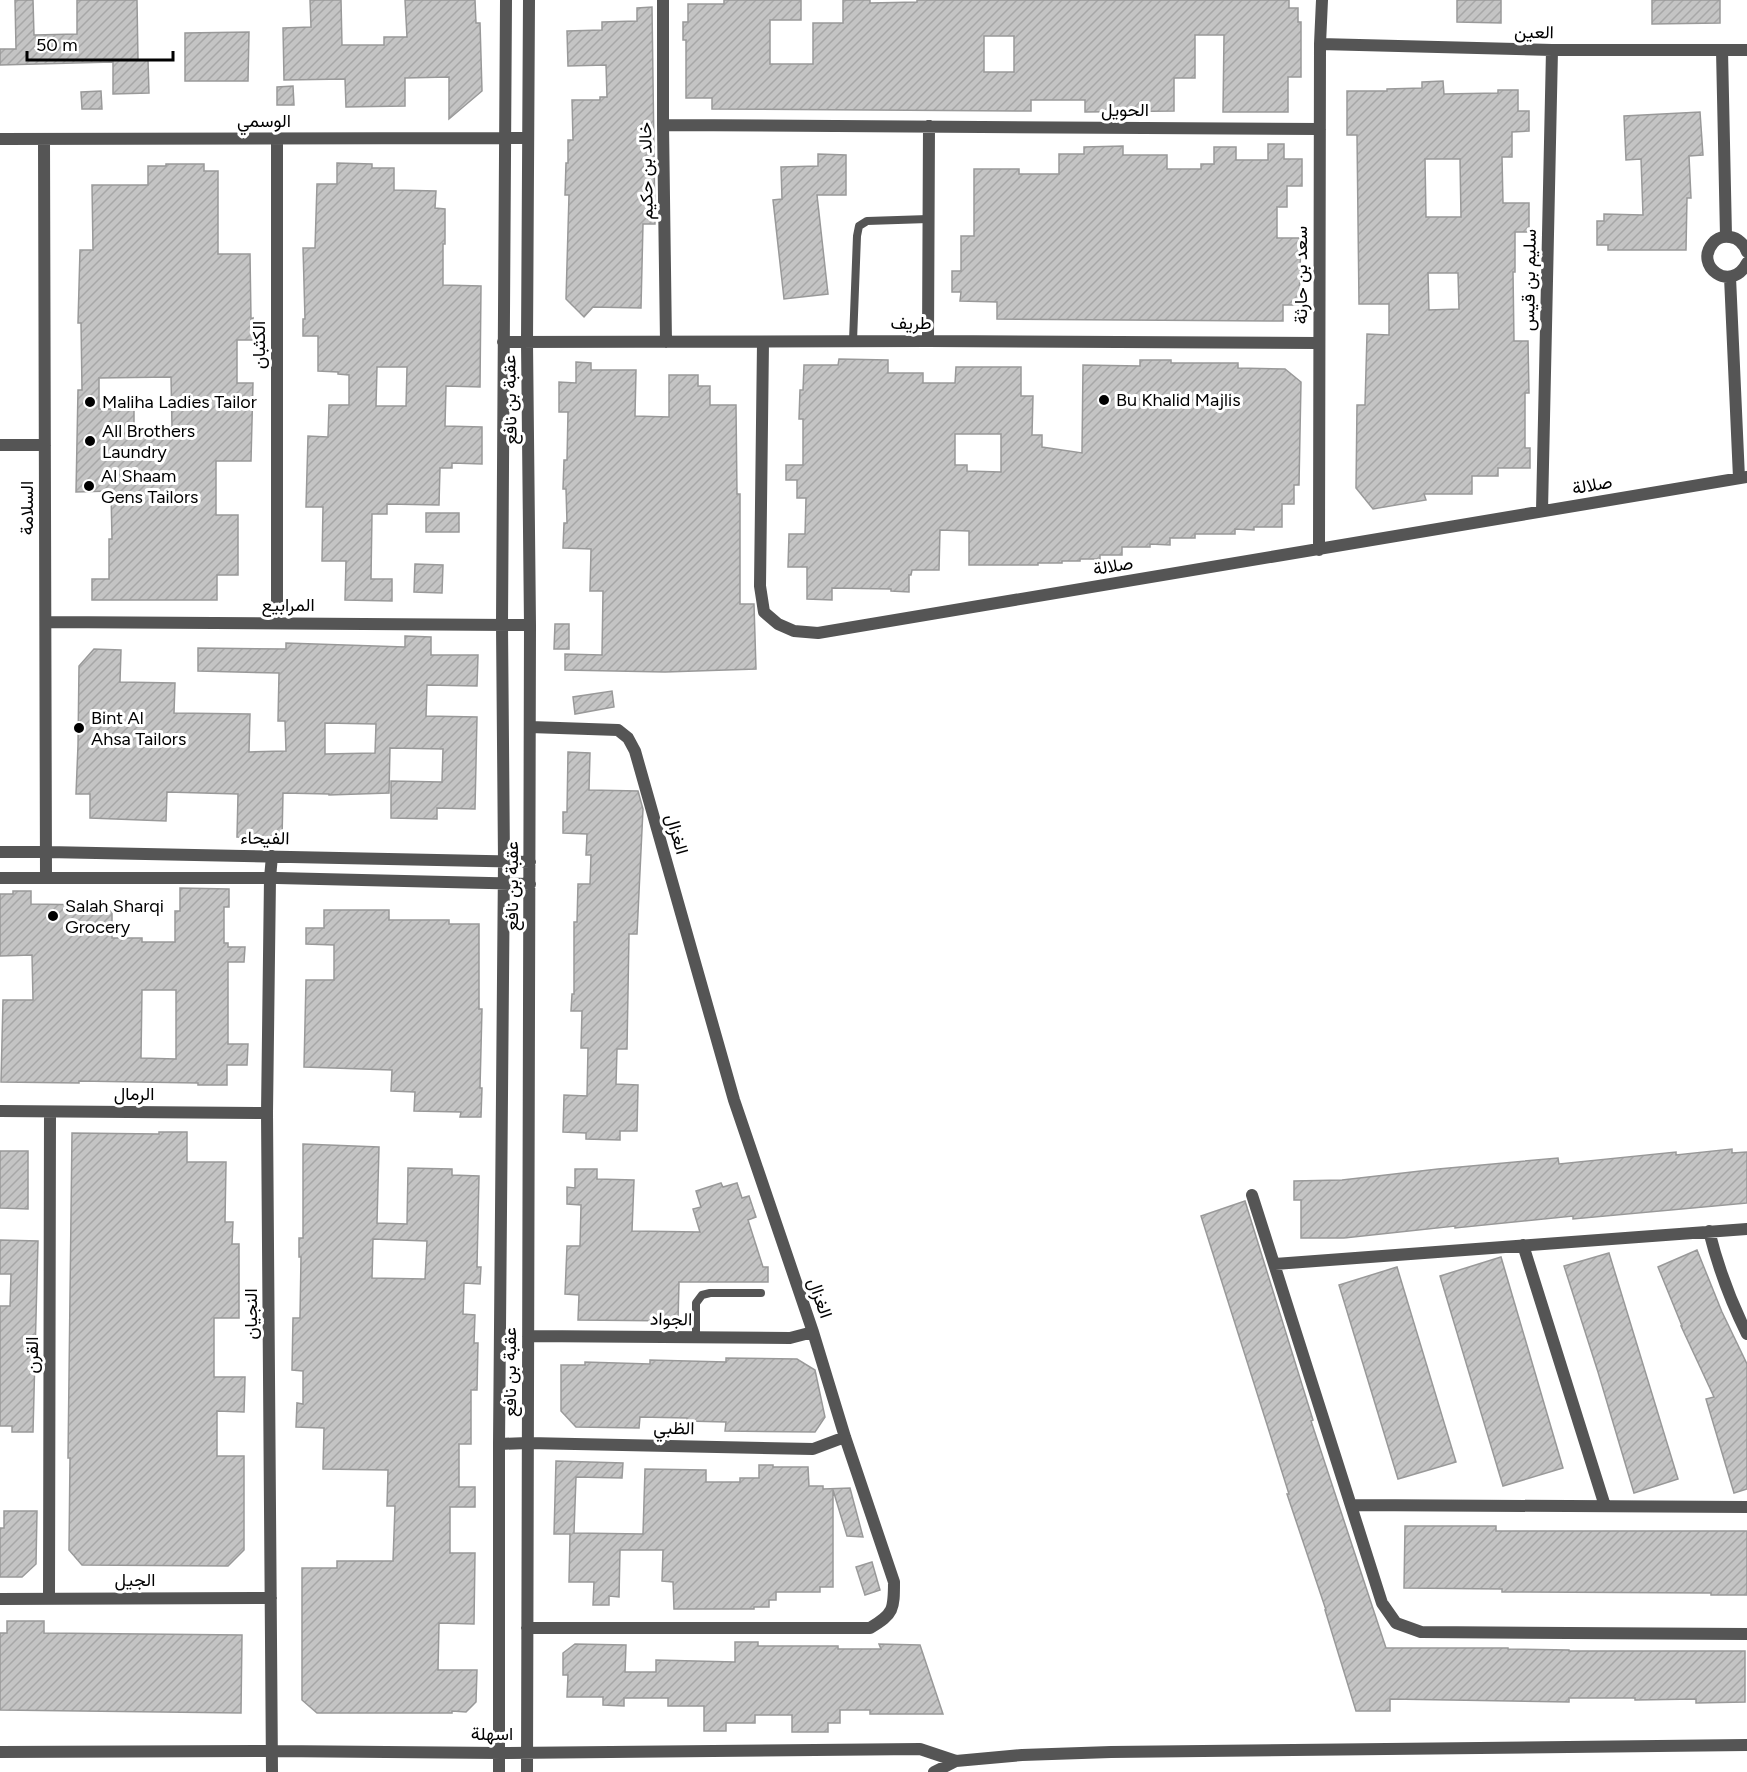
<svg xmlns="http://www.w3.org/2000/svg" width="1747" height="1772" viewBox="0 0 1747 1772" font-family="Figtree,Vazirmatn,sans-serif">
  <defs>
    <pattern id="building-hatch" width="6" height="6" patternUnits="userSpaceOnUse" patternTransform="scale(1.5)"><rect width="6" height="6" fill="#c4c4c4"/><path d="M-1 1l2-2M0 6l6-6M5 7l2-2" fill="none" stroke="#a7a7a7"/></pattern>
  </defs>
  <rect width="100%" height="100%" fill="#fff"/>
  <path fill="url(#building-hatch)" stroke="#999" stroke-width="1.5" fill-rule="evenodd" d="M15,0H33L34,35L77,34V0H137L138,60H148L149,93L113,94V62L0,65V49H16Z
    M310,0H341L342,45H384V37H407L405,0H475L476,23H480L482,91L449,119V77L405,78V106L346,107L345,79L284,80L283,28L311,27Z
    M724,0H801V20H770V64H813V23H843V0H870V3L917,2V0H1289V8H1298V22H1301V77H1288V112H1223L1224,35H1195V78H1174V111L1085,112V100H1031V111L712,109V98H686V40H683V22H688V4H724ZM984,36H1014V72H984Z
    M1457,0H1501V23L1457,22Z
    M1652,0H1720V23L1652,24Z
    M652,7L655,224H643L641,308L593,307L584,317L566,299L569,195H565L566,163H568V140H573L572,100H600V97H607L606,65L568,66L567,31L602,30V22L637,21V8Z
    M249,32L248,81H185V33Z
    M1443,81L1444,94L1498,93V90H1518V111H1529V131L1512,132V157H1502L1503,203H1529V232H1515V272H1513L1514,341H1528L1529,393H1525V448H1530V468H1498V476H1472V494H1424L1426,500L1373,509L1356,488L1357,405H1365L1367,334L1389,335V304H1359L1357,135H1347V91H1387V89L1422,88V82ZM1425,159H1460L1461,217H1426ZM1428,273H1458L1459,309L1429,310Z
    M293,86L294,105H277V87Z
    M101,91L102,109H82L81,92Z
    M1700,112L1703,155L1689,156L1691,198H1687L1686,250H1608V245H1597V221H1604V214L1643,215L1641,159L1626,160L1624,116Z
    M1268,144H1284V159H1302V186H1287V207H1277V238H1301L1299,305H1283V321L997,319V302L960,301L961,292H952V271H961V236H974V169H1019V174H1059V154H1084V147L1123,146V155H1167V169H1201V164H1214V147H1236V160H1268Z
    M818,154L846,155V195H817L828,294L784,299L773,200L782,199L781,167L818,166Z
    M337,163L372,164V168H394V190L436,191L435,208L445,209V244H443V285L481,286L480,387L446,386L445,426L482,427V464L452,463V468H440L439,505L387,504V514H372L371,579H392V601L345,600L346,561H322L323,507H306L308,436L328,437L329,405H349V375L338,374V372L318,371V336H303V319H305L303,248H315L317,184H337ZM377,367H407L406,406H376Z
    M166,164H204V171H218V254H250L251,319L253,318V340H237V383H253L251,461H216V515H238V575H217V600H92V579H109V539H112L111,491L76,492L78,390H82L81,323H78L80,250H93L92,185H148V166H166ZM171,377L172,427H134V409H99V378Z
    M839,359L888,360V373H923V383H955L956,367H1021V396H1033L1032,435H1042V447L1082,453L1083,365L1140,366V360H1171V363H1238V368L1285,369L1301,382L1299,485H1294V504H1282V527H1254V530L1235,529V534H1195V538H1170V545L1150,544V547H1122V555H1100V559H1080V561H1062V563H1038V565H969V531L940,530L939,570H912L911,575H909V592L891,591V589L832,588V600L807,599V567H788L789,534H805L806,498H797V480H786V465H803V419H799L800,390H803L804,365H838ZM955,434H1001V472L967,471V465H955Z
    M576,362L591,363V370H636L635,416L669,417V375H698V386H710V405H736L737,494H740V604H754L756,669L665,672L565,670V654L602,655L603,591H590L591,549L563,548L564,523H567L566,489H563L564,460H567L568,412H559V382L576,383Z
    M426,513H459V532H426Z
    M415,564L443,565L442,593L414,592Z
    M555,624H569V649H554Z
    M405,636L431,637V655H478L477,686L427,685L426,716L477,717L475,809L437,808V819L391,818V781L442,782L443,749L390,748L389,793L329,795V794L283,793L282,839L237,837L238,794L167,792L166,821L90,818V794H76L78,745L79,666L94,649L121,650L120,682L175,683L174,713L250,714L249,752L286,751L285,721H278L279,673L198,671V648L286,649V643L405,647ZM325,723L376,724L375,753L325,754Z
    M612,691L614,707L575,714L573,697Z
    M568,752L590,753L589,790L638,791L643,809L637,934H629L627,1049H617L616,1084L638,1085L637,1131H620V1140L586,1139V1133L563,1132L564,1095L587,1096L588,1048H581L582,1011H571L572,994H574V922H577L578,884H590L591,855H586L587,834L563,833V812H567Z
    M180,888L229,889V907H224V943H228V947H245L244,962H228V1044H248L247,1065H227V1085H198V1083L79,1081V1083L1,1082L3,1000H33L32,955L0,956V894H13V891H31V904L92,905V911H112V938H142V942H175V911H180ZM142,990H176V1059L141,1058Z
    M324,910H389V920H449V924H479V1009H482L480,1088H482L481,1117H460L461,1112L414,1111L415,1092L391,1091L392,1070L304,1067L306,980H334V945L306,944V928H324Z
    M159,1132H187V1162H226L225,1222H233L232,1244H239V1318H214V1377H245L244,1412L217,1411V1456H244V1550L228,1566L82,1565L69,1550L70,1458H68L72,1133L159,1134Z
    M303,1144L379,1147L377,1223L407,1224L408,1168L452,1169V1175L479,1176L477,1267H481L480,1284L464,1283L463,1314L475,1315L474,1343H478L477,1390H471V1444H459V1487H475V1507H450V1553H475L474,1624L439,1623L438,1670H477L476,1702L466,1712L452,1711V1713H317L302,1700V1568H337V1561H393L395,1506H387L388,1470L323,1469L324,1428L296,1427L297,1403L303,1404V1371L292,1370L293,1318H300L301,1257H299V1238H303ZM373,1239L427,1241L425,1279L372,1278Z
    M1732,1149V1153L1747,1152V1203L1573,1219V1216L1455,1228V1226L1344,1238H1301V1200H1294V1181L1342,1180L1438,1169L1558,1158L1559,1164L1676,1152V1155Z
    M0,1151H28V1209L0,1208Z
    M575,1169H597V1179L634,1180L632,1231L700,1232L693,1209L701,1207L696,1191L721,1183L723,1187L737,1183L742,1198L749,1196L756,1217L748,1220L763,1267H768V1282H679L678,1321L578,1320L579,1295L565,1294L567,1246H580L581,1205L567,1204V1187L575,1188Z
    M1245,1201L1313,1420L1311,1421L1386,1648H1508V1649L1569,1650V1651H1745V1702L1696,1703V1699L1635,1700V1698H1569V1702L1390,1699V1711H1356L1325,1610H1326L1287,1494H1289L1201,1216Z
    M0,1240L38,1241L33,1432H12V1426H0V1306H10L11,1274H0Z
    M1697,1250L1722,1312L1747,1364V1489L1734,1493L1706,1399L1714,1397L1681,1326H1682L1658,1267Z
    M1609,1253L1678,1479L1634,1493L1598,1372L1564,1266Z
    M1501,1257L1563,1468L1503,1486L1440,1276Z
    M1397,1267L1456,1462L1398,1479L1339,1285Z
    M726,1358L797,1359L815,1370L825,1417L815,1432L725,1431L726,1422L687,1421V1418L640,1417L639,1428L576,1427L561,1411V1365H585V1362L650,1364V1360L726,1362Z
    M556,1461L623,1463L622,1478L576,1477L574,1533L643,1534L645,1469L706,1470V1482H740V1478H759V1465H773V1467H808L809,1486H823V1489L850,1488L863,1537L847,1536L833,1490V1587H820V1592H776V1600H769V1607H754V1609H674L673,1582L662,1581L663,1550H620L619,1597L609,1596V1605H593L594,1582H569L570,1534H554Z
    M4,1511H37L36,1564L22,1577H0V1528H4Z
    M1405,1526H1496V1531H1747V1595H1711V1593L1502,1592V1589L1404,1588Z
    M872,1562L880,1590L865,1595L856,1567Z
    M7,1621H44V1633L242,1635L241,1713L0,1710V1633H7Z
    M735,1642H758V1646H838V1649H881L879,1644L920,1645L943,1714H870V1710H840V1723H828V1732H792V1715H755V1723H726V1731H704V1706H668V1698H624V1706L603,1705V1697H567L568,1675H563V1653L575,1644L626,1645L625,1672H656V1660L735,1662Z"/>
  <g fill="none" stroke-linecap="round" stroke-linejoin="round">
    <path stroke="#555" stroke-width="8" d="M853,341L857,236L859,226L867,221L928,219
      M696,1337V1303L702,1295L710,1293H761"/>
    <path stroke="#555" stroke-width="12" d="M663,0V125L666,342
      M1320,44L1552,50H1747
      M1722,50L1726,236
      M663,125L1320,129
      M0,139L528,138
      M44,139L46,878
      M1747,252C1744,244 1738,238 1730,237C1724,236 1717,238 1713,243C1693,266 1731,294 1747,263
      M1730,277L1739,478
      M928,341L929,126
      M503,342L928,341L1319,343
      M763,342L760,586L764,612L778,624L794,631L818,633L1747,477
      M0,445H45
      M1542,511L1552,50
      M1319,550L1320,44L1322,0
      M46,622L530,625
      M277,623V138
      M0,852H47L530,862
      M272,856L270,878L267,1113L272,1772
      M0,878H277L530,884
      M0,1111L267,1113
      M1252,1195L1382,1603L1396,1623L1421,1632L1747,1634
      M1709,1231C1718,1267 1730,1300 1747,1334
      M1523,1245L1605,1506
      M1275,1264L1747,1229
      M528,1336L790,1338L813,1332
      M499,1444L528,1443L813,1449L845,1437
      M1351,1505L1747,1507
      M49,1598L50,1112
      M0,1599L271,1598
      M527,1628H870C894,1614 894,1609 894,1582L845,1437L813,1332L734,1100L635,751L628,738L618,730L530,727
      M0,1752L273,1751L500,1753L920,1749L956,1761L934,1772
      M956,1761L1022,1755L1111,1752L1747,1745
      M499,1772V1444L504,862L502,624L506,0
      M527,1772L530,625L527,342L529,0"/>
  </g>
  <g fill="#000" stroke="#fff" stroke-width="2">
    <circle cx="1104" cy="400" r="6"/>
    <circle cx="90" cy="402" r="6"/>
    <circle cx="90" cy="441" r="6"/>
    <circle cx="89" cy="486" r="6"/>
    <circle cx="79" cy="728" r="6"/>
    <circle cx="53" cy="916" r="6"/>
  </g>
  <g text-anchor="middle" stroke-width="6" stroke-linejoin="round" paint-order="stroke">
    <g font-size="18" fill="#000" stroke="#fff">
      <text transform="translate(1534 32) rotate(1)" y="6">العين</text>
      <text x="1125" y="116">الحويل</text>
      <text x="264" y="127">الوسمي</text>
      <text transform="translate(646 171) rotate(-91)" y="6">خالد بن حكيم</text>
      <text transform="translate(1301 275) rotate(-90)" y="6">سعد بن حارثة</text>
      <text transform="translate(1529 280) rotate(-89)" y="6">سليم بن قيس</text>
      <text x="911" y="329">طريف</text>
      <text transform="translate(259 345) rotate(-90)" y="6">الكثبان</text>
      <text transform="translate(510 400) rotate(-91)" y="6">عقبة بن نافع</text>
      <text transform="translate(1592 485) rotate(-10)" y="6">صلالة</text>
      <text transform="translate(27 508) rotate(-90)" y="6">السلامة</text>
      <text transform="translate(1113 566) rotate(-9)" y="6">صلالة</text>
      <text x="288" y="611">المرابيع</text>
      <text transform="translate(677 834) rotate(74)" y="6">الغزال</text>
      <text transform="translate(265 838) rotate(1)" y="6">الفيحاء</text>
      <text transform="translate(512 886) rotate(-90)" y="6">عقبة بن نافع</text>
      <text x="134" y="1100">الرمال</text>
      <text transform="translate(820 1298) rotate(71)" y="6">الغزال</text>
      <text transform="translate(251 1314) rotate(-90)" y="6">النجيان</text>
      <text transform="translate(671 1319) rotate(1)" y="6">الجواد</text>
      <text transform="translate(32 1355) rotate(-90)" y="6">القرن</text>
      <text transform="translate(510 1372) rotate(-90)" y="6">عقبة بن نافع</text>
      <text transform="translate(674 1428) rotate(1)" y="6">الظبي</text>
      <text x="135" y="1586">الجيل</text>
      <text x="492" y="1740">اسهلة</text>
    </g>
    <g font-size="18" fill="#000" stroke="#fff" text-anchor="start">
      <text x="1116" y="406">Bu Khalid Majlis</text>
      <text x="102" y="408">Maliha Ladies Tailor</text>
      <text x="102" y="437">All Brothers<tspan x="102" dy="21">Laundry</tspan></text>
      <text x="101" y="482">Al Shaam<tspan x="101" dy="21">Gens Tailors</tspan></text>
      <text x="91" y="724">Bint Al<tspan x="91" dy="21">Ahsa Tailors</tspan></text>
      <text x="65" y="912">Salah Sharqi<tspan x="65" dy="21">Grocery</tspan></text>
    </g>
  </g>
  <path d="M27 51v9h146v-9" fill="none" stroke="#000000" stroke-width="3"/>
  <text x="36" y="51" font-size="18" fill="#000000" stroke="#ffffff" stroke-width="4.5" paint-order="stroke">50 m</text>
</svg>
